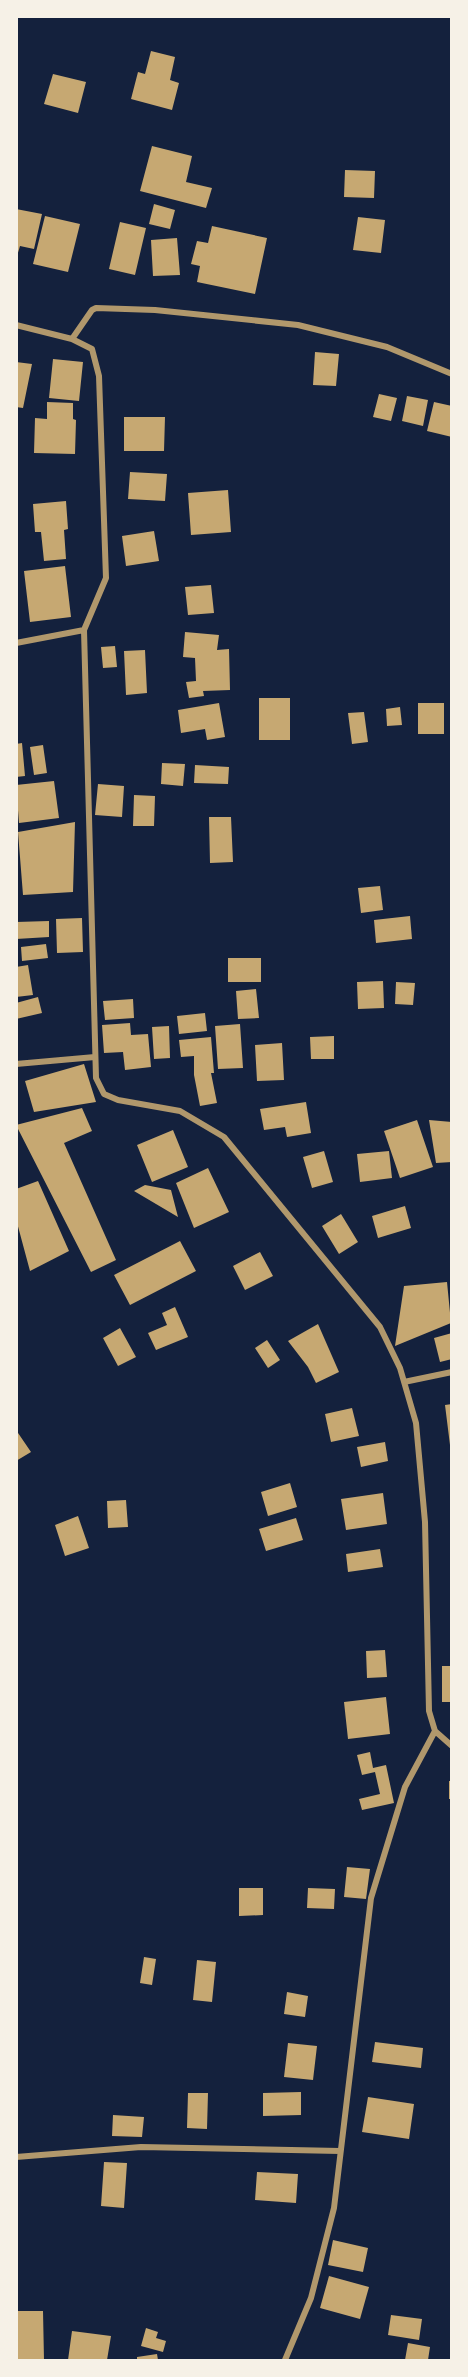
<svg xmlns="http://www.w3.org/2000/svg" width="468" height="2377" viewBox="0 0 468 2377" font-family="'Space Grotesk',sans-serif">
  <rect width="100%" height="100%" fill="#14213d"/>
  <path fill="#c6a872" d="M151,51L175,57L170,80L179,83L172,110L131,99L138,72L145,74Z
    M53,74L86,82L78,113L44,104Z
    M152,146L192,156L186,182L212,188L206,208L140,191Z
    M345,170L375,171L374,198L344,197Z
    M154,204L175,210L170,229L149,224Z
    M16,209L42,214L34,249L20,246L17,256Z
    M45,216L80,224L68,272L33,264Z
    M358,217L385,220L381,253L353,250Z
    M120,222L146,228L135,275L109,269Z
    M212,226L267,238L255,294L197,282L200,266L191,264L197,241L208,243Z
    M177,238L180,275L153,276L151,240Z
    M315,352L339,354L336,386L313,385Z
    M53,359L83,362L79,401L49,398Z
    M16,362L32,364L23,408L16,407Z
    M379,394L397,398L391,421L373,417Z
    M407,396L428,400L423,426L402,421Z
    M47,402L73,403V419L76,420L75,454L34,453L35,418L47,419Z
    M434,402L452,406V437L427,431Z
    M124,417H165L164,451H124Z
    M130,472L167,474L165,501L128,499Z
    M228,490L231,532L191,535L188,493Z
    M66,501L68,529L64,530L66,559L44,561L41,532H35L33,504Z
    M154,531L159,561L126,566L122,536Z
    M65,566L71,617L30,622L24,571Z
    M211,585L214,613L188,615L185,587Z
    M185,632L219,635L217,650L229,649L230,690L203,691L204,696L189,698L186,682L196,681L195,658L183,657Z
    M115,646L117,667L103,668L101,647Z
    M145,650L147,693L126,695L124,651Z
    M259,698H290V740H259Z
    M219,703L225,737L207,740L205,729L181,733L178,710Z
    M418,703H444V734H418Z
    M400,707L402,725L387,726L386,709Z
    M364,712L368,742L352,744L348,713Z
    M22,743L25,776L16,777V744Z
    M43,745L47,773L34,775L30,747Z
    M162,763L185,764L183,786L161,784Z
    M195,765L229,767L228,784L194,783Z
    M54,781L59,818L19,823L16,785Z
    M98,784L124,786L122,817L95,815Z
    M134,795L155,796L154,826H133Z
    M209,817H231L233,862L210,863Z
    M75,822L73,892L23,895L18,832Z
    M380,886L383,910L361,913L358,888Z
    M410,916L412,939L376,943L374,920Z
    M82,918L83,952L57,953L56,919Z
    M49,921V937L16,939V922Z
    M46,944L48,958L22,961L21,947Z
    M228,958H261V982H228Z
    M28,965L33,995L16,997V967Z
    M383,981L384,1008L358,1009L357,982Z
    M396,982L415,983L413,1005L395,1004Z
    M256,989L259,1018L238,1019L236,991Z
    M38,997L42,1013L16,1019V1003Z
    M133,999L134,1018L105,1020L103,1001Z
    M205,1013L207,1031L179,1034L177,1016Z
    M130,1023L131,1035L148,1034L151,1067L125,1070L123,1052L104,1053L102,1025Z
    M240,1024L243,1068L218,1069L215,1026Z
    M169,1026L170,1058L154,1059L152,1027Z
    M334,1036V1059H311L310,1037Z
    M211,1037L214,1073H211L217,1103L200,1106L194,1075V1056L181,1057L179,1040Z
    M282,1043L284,1080L257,1081L255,1045Z
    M84,1064L96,1102L34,1112L25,1081Z
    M306,1102L311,1133L287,1137L285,1127L264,1130L260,1109Z
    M82,1108L92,1131L64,1143L116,1260L91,1272L16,1125Z
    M417,1120L433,1167L400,1178L384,1131Z
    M429,1120L452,1122V1162L436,1163Z
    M173,1130L188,1167L152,1182L137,1145Z
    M324,1151L333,1182L312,1188L303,1157Z
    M389,1151L392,1178L360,1182L357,1154Z
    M208,1168L229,1212L194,1228L176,1183Z
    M38,1181L69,1251L30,1271L16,1219V1189Z
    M145,1185L171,1190L178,1217L134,1191Z
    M405,1206L411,1228L378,1238L372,1216Z
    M341,1214L358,1242L339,1254L322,1226Z
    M180,1241L196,1271L130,1305L114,1275Z
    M260,1252L273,1276L245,1290L233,1266Z
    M447,1282L451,1323L395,1346L404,1286Z
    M175,1307L188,1337L156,1350L148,1333L167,1325L162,1313Z
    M318,1324L339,1372L316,1383L308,1367L288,1341Z
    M120,1328L136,1357L118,1366L103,1338Z
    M452,1333V1359L440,1362L434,1338Z
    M267,1340L280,1360L268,1368L255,1348Z
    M452,1404V1445H450L445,1405Z
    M352,1408L359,1436L331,1442L325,1414Z
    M16,1430L31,1452L16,1461Z
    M385,1442L388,1461L361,1467L357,1447Z
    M290,1483L297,1507L268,1516L261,1492Z
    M383,1493L387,1524L346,1530L341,1499Z
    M126,1500L128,1527L108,1528L107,1501Z
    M78,1516L89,1548L65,1556L55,1525Z
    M296,1518L303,1540L266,1551L259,1529Z
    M380,1549L383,1567L348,1572L346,1554Z
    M385,1650L387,1677L367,1678L366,1651Z
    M442,1666H452V1702H442Z
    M386,1697L390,1734L348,1739L344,1702Z
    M370,1752L373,1768L386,1765L394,1803L362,1810L359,1799L380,1794L375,1772L362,1775L357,1755Z
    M449,1781H452V1799H449Z
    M347,1867L370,1869L366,1899L344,1897Z
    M239,1888H263V1915L239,1916Z
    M308,1888L335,1889L334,1909L307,1908Z
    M144,1957L156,1959L152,1985L140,1983Z
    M197,1960L216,1962L212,2002L193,2000Z
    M287,1992L308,1996L305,2017L284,2014Z
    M375,2042L423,2048L421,2068L372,2062Z
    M288,2043L317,2046L313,2080L284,2077Z
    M301,2092V2115L263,2116V2093Z
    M188,2093H208L207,2129L187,2128Z
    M368,2097L414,2104L409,2139L362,2132Z
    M113,2115L144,2117L142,2137L112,2136Z
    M104,2162L127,2163L124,2208L101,2206Z
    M257,2172L298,2174L296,2203L255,2200Z
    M333,2240L368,2248L363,2272L328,2265Z
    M329,2276L369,2287L360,2319L320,2308Z
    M16,2311H43L44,2360H16Z
    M391,2315L422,2319L419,2340L388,2335Z
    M146,2328L158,2332L156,2338L166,2341L163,2352L141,2346Z
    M72,2331L111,2336L107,2360H68Z
    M408,2343L430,2347L428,2360H405Z
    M157,2354L158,2360H137V2357Z"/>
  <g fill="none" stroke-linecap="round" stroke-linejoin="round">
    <path stroke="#b1986c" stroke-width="6" d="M16,325L72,339L92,349L99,376L106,578L84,630L96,1078L104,1094L118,1100L180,1111L224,1137L380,1327L400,1368L416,1423L425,1522L429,1711L435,1731L452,1746
      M72,339L92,310L96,308L155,310L298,325L387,347L452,374
      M16,643L84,630
      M16,1064L95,1057
      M404,1382L452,1372
      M16,2157L141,2147L340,2151
      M285,2360L311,2298L334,2208L371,1898L405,1787L435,1731"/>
  </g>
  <rect width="468" height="2377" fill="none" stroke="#f6f1e7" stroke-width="36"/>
</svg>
